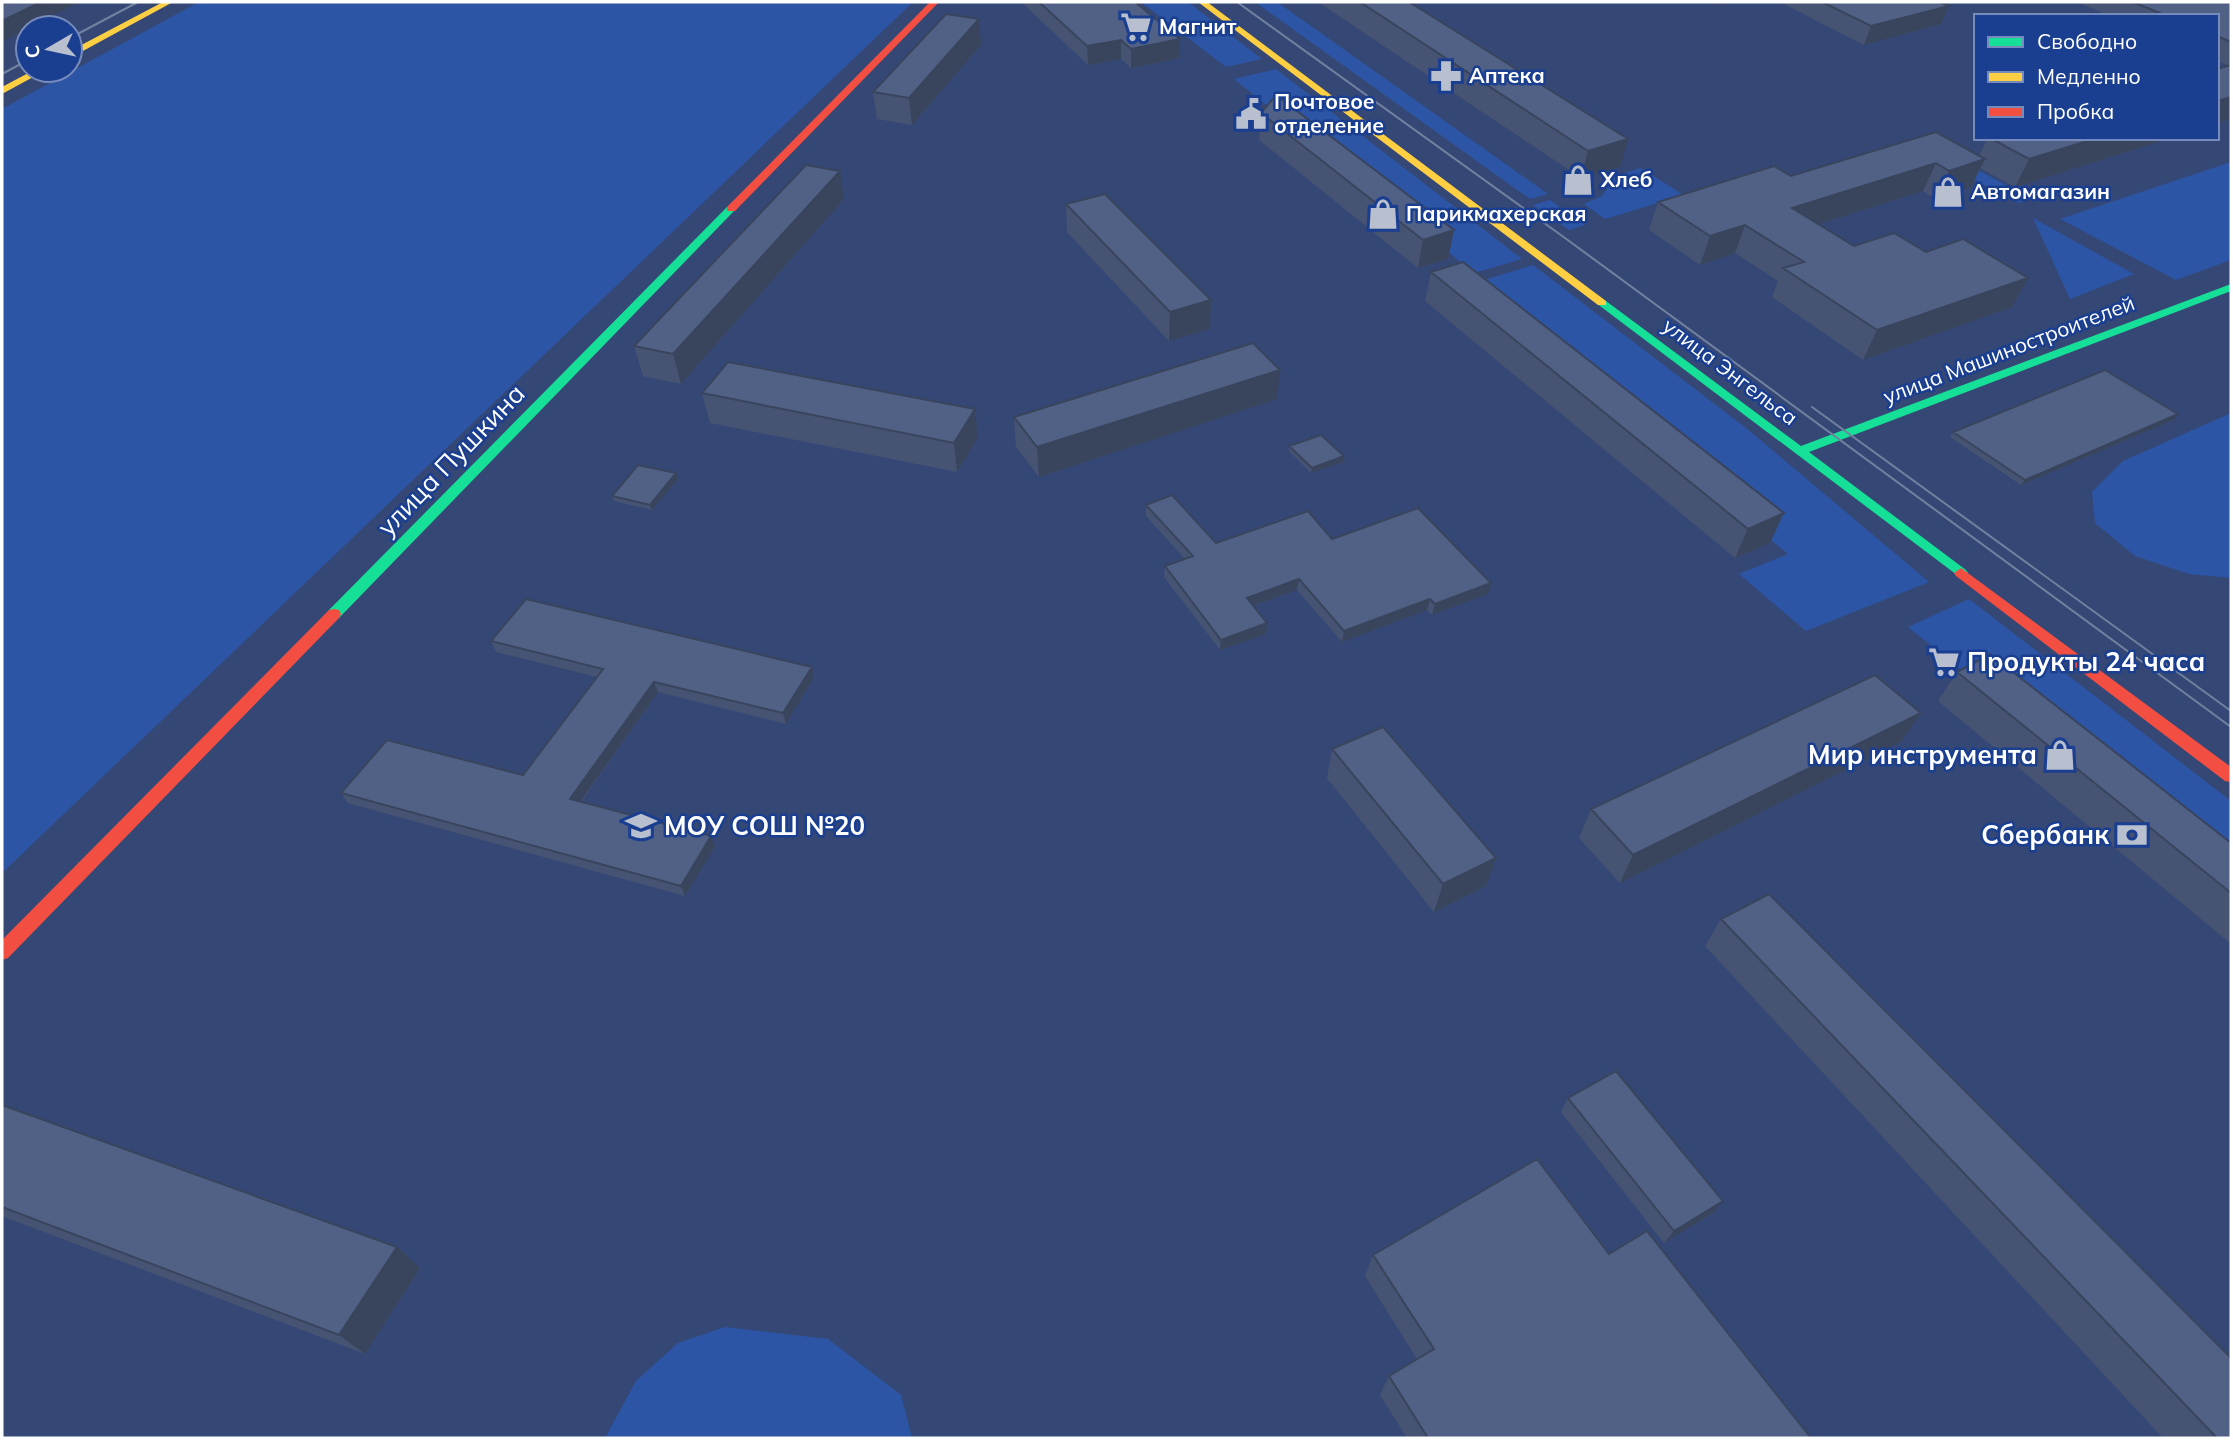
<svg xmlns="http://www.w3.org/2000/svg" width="2233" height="1440" viewBox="0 0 2233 1440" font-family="Mulish,sans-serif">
  <rect width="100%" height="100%" fill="#354875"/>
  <path fill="#2d55a6" d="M199,2H913L2,873V109Z
    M1141,2H1188L1262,59L1226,67Z
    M1255,2H1277L1548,194L1530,199Z
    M1276,69L1522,259L1474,273L1234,79Z
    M1960,160L2031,199L2018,203L1947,165Z
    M2231,162V260L2176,280L2060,219Z
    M1640,168L1684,195L1605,219L1584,204L1602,196L1616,176Z
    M1550,200L1585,225L1569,230L1533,205Z
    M2033,218L2134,274L2070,299Z
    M1533,265L1746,428L1929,582L1806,631L1739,574L1788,554L1464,286Z
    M2231,413V578L2189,574L2135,556L2095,523L2092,492L2123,461Z
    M1969,599L2231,801V888L1908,627Z
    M725,1327L828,1339L901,1395L912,1438H605L636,1381L678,1343Z"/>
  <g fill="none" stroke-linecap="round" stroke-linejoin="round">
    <path fill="#16e098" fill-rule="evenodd" d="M727,207L736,209L339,618H329L327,614L329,610Z
      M2231,284V291L1809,452L1966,570L1968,573L1961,578L1596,303L1602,300L1606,301L1801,446Z"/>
    <path fill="#ffcf43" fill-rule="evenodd" d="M163,2H173L70,58V51Z
      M1198,2H1207L1606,301V305H1598Z
      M34,70H46L2,94V87Z"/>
    <path fill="#f24e42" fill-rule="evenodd" d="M930,2H939L735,211H727V207Z
      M1961,568L2231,767V782L2225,781L1956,576L1954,573Z
      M334,609L339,610L341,614L339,618L8,958L2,960V940L329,610Z"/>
    <path stroke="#7281a0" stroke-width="2" d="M1237,2L1565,238L2231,727
      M70,38L138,2
      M2,74L28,60
      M1812,407L2231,711"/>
  </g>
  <path fill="#465372" d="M1021,2H1135L1179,58L1131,68L1121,59L1088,65Z
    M1318,2H1409L1620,167L1581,178Z
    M1780,2H1939L1941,24L1864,45Z
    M2077,2H2231V119L2217,123V69L2229,66L2217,61V16H2110Z
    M981,45L912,125L877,119L873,92Z
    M1261,113L1454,230L1448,259L1418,268L1259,140Z
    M1988,138H2170L2015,187L1980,168L1971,187L1936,199L1923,191L1819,224L1854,246L1926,252L2028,278L2012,307L1863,360L1772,297L1778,281L1735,253L1700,265L1649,230L1658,202L1791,176L1979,156Z
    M844,199L681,384L643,376L634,346Z
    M1066,204L1211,300L1210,329L1169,341L1067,232Z
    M1431,272L1770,543L1735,558L1425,301Z
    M702,393L975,409L978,438L957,472L710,423Z
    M1277,399L1039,477L1016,447L1014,417Z
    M2175,419L2021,485L1950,437L1953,432Z
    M1289,446L1343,462L1311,473L1289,451Z
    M678,479L652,510L614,501L612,496Z
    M1146,505L1216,543L1332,539L1491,583L1488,594L1432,615L1427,610L1342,642L1297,590L1253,606L1267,623L1266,634L1220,650L1164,577L1165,566L1185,559L1146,516Z
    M491,641L812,667L814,677L786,724L658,692L581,802L715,847L685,896L348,803L341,793L523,775L597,677L496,652Z
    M1957,672L2231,843V944L1938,701Z
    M1921,713L1901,742L1620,883L1579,838L1591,809Z
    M1332,749L1496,858L1486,886L1434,912L1327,778Z
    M1721,919L2231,1438H2163L1705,946Z
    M1568,1098L1723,1201L1713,1213L1664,1243L1561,1112Z
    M2,1105L397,1247L420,1268L365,1354L2,1216Z
    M1609,1254L1811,1438H1407L1380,1395L1389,1376L1417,1359L1365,1276L1373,1255Z"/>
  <path fill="#39445d" d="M41,2H79L2,42V21Z
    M1718,2H1731L1717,5Z
    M1949,6L1941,24L1864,45L1871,26Z
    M979,19L981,45L912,125L909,98Z
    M1180,39L1179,58L1131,68V49Z
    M1121,40V59L1088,65L1087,46Z
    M2231,97V119L2217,123V101Z
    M2097,138H2170L2015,187L2029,159Z
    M1628,139L1620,167L1581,178L1588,151Z
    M1985,159L1971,187L1936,199L1949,171Z
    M1936,163L1923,191L1781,236L1792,208Z
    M840,171L844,199L681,384L673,354Z
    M1745,225L1735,253L1700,265L1710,236Z
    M1454,230L1448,259L1418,268L1423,240Z
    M2028,278L2012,307L1863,360L1877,330Z
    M1211,300L1210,329L1169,341L1170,312Z
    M1280,370L1277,399L1039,477L1037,447Z
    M975,409L978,438L957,472L954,443Z
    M2178,414L2175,419L2021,485L2025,480Z
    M1344,456L1343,462L1311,473L1312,468Z
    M676,473L678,479L652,510L650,505Z
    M1784,513L1770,543L1735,558L1748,529Z
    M1299,579L1297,590L1246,608L1247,598Z
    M1491,583L1488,594L1432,615L1435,604Z
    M1430,599L1427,610L1342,642L1344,631Z
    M1267,623L1266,634L1220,650L1221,640Z
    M812,667L814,677L786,724L783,713Z
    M654,682L658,692L575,809L570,799Z
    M1921,713L1901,742L1620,883L1633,855Z
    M711,836L715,847L685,896L681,886Z
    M1496,858L1486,886L1434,912L1443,884Z
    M1723,1201L1713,1213L1664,1243L1674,1231Z
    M397,1247L420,1268L365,1354L339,1335Z"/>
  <path fill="#516185" stroke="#39445d" stroke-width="2" d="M2,2H41L2,21Z
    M1039,2H1135L1180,39L1131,49L1121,40L1087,46Z
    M1360,2H1409L1628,139L1588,151Z
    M1822,2H1939L1949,6L1871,26Z
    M2133,2H2231V42L2217,36V16H2167Z
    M946,14L979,19L909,98L873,92Z
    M2231,65V97L2217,101V69Z
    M1276,95L1454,230L1423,240L1261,113Z
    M1936,132L1985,159L1949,171L1936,163L1792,208L1854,246L1894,233L1926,252L1963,239L2028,278L1877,330L1783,268L1804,262L1745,225L1710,236L1658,202L1774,166L1791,176Z
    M1990,138H2097L2029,159Z
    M806,165L840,171L673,354L634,346Z
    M1105,194L1211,300L1170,312L1066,204Z
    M1463,262L1784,513L1748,529L1431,272Z
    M1253,343L1280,370L1037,447L1014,417Z
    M728,362L975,409L954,443L702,393Z
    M2105,370L2178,414L2025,480L1953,432Z
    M1321,435L1344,456L1312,468L1289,446Z
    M638,465L676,473L650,505L612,496Z
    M1172,495L1216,543L1308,511L1332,539L1418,508L1491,583L1435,604L1430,599L1344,631L1299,579L1247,598L1267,623L1221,640L1165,566L1193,556L1146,505Z
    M526,599L812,667L783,713L654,682L570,799L711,836L681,886L341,793L387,740L523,775L603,669L491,641Z
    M1990,654L2231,843V893L1957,672Z
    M1875,675L1921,713L1633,855L1591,809Z
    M1383,727L1496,858L1443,884L1332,749Z
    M1769,894L2231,1358V1438H2217L1721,919Z
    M1616,1071L1723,1201L1674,1231L1568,1098Z
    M2,1105L397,1247L339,1335L2,1207Z
    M1537,1159L1609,1254L1647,1231L1811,1438H1428L1389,1376L1434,1349L1373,1255Z"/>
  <defs>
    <symbol id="supermarket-bare" viewBox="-9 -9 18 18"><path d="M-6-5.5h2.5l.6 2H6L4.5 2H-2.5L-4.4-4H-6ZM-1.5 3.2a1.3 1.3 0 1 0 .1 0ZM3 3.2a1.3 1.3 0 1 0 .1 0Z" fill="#b8bfcf" stroke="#1a3e90" stroke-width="2.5" paint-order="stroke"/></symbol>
    <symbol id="pharmacy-bare" viewBox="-9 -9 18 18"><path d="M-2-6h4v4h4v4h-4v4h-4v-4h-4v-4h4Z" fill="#b8bfcf" stroke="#1a3e90" stroke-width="2.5" paint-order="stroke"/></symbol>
    <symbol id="civic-bare" viewBox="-9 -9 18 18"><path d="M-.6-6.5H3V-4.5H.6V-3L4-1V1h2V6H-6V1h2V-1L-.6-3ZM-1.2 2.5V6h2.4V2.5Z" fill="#b8bfcf" stroke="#1a3e90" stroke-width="2.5" paint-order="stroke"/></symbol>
    <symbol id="shop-bare" viewBox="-9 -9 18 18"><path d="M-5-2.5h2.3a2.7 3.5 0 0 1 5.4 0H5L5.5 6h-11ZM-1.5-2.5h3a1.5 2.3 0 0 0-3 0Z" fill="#b8bfcf" stroke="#1a3e90" stroke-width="2.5" paint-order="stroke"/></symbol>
    <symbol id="school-bare" viewBox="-9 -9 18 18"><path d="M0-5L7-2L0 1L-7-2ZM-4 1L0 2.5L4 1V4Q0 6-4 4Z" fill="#b8bfcf" stroke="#1a3e90" stroke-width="2.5" paint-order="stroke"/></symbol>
    <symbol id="bank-bare" viewBox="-9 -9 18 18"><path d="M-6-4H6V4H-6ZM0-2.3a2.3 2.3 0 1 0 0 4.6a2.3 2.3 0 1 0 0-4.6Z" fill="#b8bfcf" stroke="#1a3e90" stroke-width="2.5" paint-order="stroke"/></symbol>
  </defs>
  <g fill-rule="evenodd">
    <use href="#supermarket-bare" x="1114" y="5" width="44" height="44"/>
    <use href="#pharmacy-bare" x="1424" y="54" width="44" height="44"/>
    <use href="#civic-bare" x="1229" y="92" width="44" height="44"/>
    <use href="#shop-bare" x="1556" y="158" width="44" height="44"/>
    <use href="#shop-bare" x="1926" y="170" width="44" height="44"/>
    <use href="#shop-bare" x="1361" y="192" width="44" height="44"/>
    <use href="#supermarket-bare" x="1922" y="640" width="44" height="44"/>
    <use href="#shop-bare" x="2038" y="733" width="44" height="44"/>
    <use href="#school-bare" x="619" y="804" width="44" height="44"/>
    <use href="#bank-bare" x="2110" y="813" width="44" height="44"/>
  </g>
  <g text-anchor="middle" stroke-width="5" stroke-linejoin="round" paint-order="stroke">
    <g font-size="21" font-weight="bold" fill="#fff" stroke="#1a3e90" text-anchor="start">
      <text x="1159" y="34">Магнит</text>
      <text x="1469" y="83">Аптека</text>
      <text x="1274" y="109">Почтовое<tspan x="1274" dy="24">отделение</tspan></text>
      <text x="1601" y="187">Хлеб</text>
      <text x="1971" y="199">Автомагазин</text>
      <text x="1406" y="221">Парикмахерская</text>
    </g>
    <g font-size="21" fill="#fff" stroke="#1a3e90">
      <text transform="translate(2009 350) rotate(-21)" y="7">улица Машиностроителей</text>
      <text transform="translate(1730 372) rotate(37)" y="7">улица Энгельса</text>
    </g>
    <g font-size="26" fill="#fff" stroke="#1a3e90">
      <text transform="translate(451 460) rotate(-46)" y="9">улица Пушкина</text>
    </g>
    <g font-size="26" font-weight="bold" fill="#fff" stroke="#1a3e90" text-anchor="start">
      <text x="1967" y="671">Продукты 24 часа</text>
      <text x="2037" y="764" text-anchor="end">Мир инструмента</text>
      <text x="664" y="835">МОУ СОШ №20</text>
      <text x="2109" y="844" text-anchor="end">Сбербанк</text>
    </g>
  </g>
  <rect width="2233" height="1440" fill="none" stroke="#ffffff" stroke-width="7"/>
  <rect x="1974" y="14" width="245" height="126" fill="#1a3e90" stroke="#768bbc" stroke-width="2"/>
  <rect x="1988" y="37" width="35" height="10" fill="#16e098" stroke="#768bbc" stroke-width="2"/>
  <text x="2037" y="49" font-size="21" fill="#ffffff">Свободно</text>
  <rect x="1988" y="72" width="35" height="10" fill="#ffcf43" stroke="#768bbc" stroke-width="2"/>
  <text x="2037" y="84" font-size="21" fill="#ffffff">Медленно</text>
  <rect x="1988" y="107" width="35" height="10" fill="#f24e42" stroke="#768bbc" stroke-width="2"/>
  <text x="2037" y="119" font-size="21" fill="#ffffff">Пробка</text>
  <g transform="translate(49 49) rotate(261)"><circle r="33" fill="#1a3e90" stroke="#768bbc" stroke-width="2"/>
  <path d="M0-5L12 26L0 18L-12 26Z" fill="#b8bfcf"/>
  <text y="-10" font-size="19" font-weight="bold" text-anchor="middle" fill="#ffffff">С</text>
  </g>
</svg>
